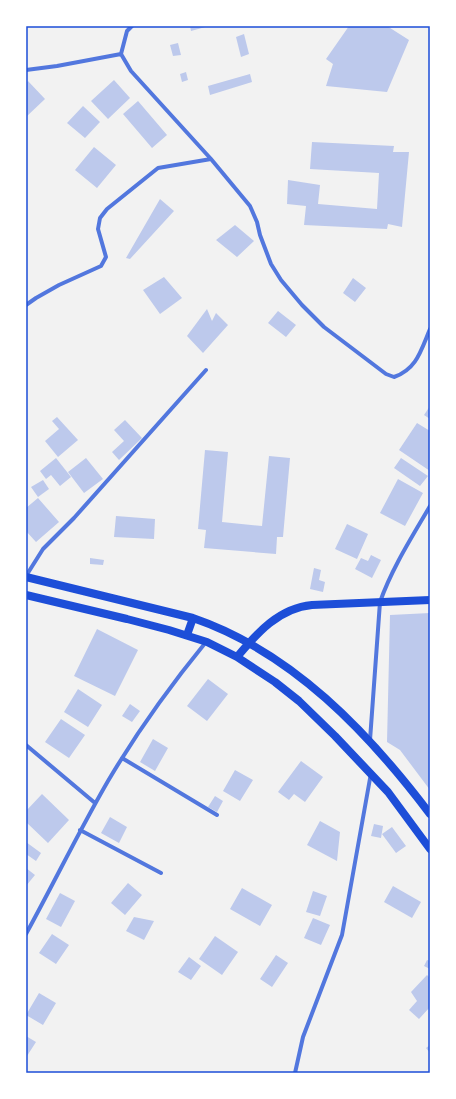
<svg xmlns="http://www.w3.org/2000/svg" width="456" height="1099" viewBox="0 0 456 1099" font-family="Jost,sans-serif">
  <rect width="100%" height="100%" fill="#f2f2f2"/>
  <path fill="#bdc9ec" d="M190,26H209L191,31Z
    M349,26H387L409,40L387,92L326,86L333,64L326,59Z
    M244,34L249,54L241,57L236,37Z
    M178,43L181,55L173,56L170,45Z
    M186,72L188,80L182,82L180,74Z
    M250,74L252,82L210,95L208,86Z
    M114,80L130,98L108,119L91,101Z
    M28,81L45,99L26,117V83Z
    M138,101L167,135L152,148L123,114Z
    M83,106L100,122L85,138L67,123Z
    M312,142L394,146L393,152H409L402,227L388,224L387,229L304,225L306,206L287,204L288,180L320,185L318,204L377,209L379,173L310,169Z
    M94,147L116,165L97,188L75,170Z
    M160,199L174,211L130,259L126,258Z
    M235,225L254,241L237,257L216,240Z
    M164,277L182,298L160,314L143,290Z
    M353,278L366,288L355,302L343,293Z
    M207,309L212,321L216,313L228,325L203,353L187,336Z
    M278,311L296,325L286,337L268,323Z
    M430,406V419L424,415Z
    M57,417L78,440L58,457L45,441L59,429L52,421Z
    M125,420L142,438L119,460L112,452L124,441L114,430Z
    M417,423L430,431V471L399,450Z
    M205,450L228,452L222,522L262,526L269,456L290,458L283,537H277L276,554L204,548L206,530L198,529Z
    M56,458L71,477L60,486L51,475L46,479L40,471Z
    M86,458L103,479L84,493L68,472Z
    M401,458L428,476L420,486L394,468Z
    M398,479L423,493L405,526L380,513Z
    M43,480L49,489L38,497L31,487Z
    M38,498L59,522L36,542L26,531V508Z
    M116,516L155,519L154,539L114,537Z
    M347,524L368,534L357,559L335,549Z
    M371,555L381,560L372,578L355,569L361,558L368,561Z
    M90,558L104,560L103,565L90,564Z
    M314,568L321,570L319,580L325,582L323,592L310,589Z
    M430,613V790L400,750L387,742L390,615Z
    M97,629L138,650L115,696L74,676Z
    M208,679L228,694L207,721L187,706Z
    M78,689L102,705L88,727L64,712Z
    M130,704L140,711L132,722L122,716Z
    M61,719L85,735L69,758L45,742Z
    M153,739L168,748L155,771L140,762Z
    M301,761L323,777L305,802L294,794L289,800L278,792Z
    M235,770L253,780L240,801L223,791Z
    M42,794L69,820L48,843L26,822V811Z
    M215,796L223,801L217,812L208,807Z
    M110,817L127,827L119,843L101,833Z
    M320,821L340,832L337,861L307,845Z
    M374,824L383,826L381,838L371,836Z
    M392,827L406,846L396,853L382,834Z
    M26,842L41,853L36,861L26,854Z
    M26,868L35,875L26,886Z
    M128,883L142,895L125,915L111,903Z
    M393,886L421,902L412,918L384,902Z
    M242,888L272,905L260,926L230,909Z
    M313,891L327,896L320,916L306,912Z
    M60,893L75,901L61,927L46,919Z
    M134,917L154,921L144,940L126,931Z
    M313,918L330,925L321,945L304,938Z
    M52,934L69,945L56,964L39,953Z
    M215,936L238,952L222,975L199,959Z
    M276,955L288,963L272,987L260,979Z
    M189,957L201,966L191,980L178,972Z
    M427,960L430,961V969L424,966Z
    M427,975L430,978V1007L419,1019L409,1010L417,1001L411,992Z
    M39,993L56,1003L43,1025L26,1015Z
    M26,1036L36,1042L27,1056L26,1055Z
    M430,1045V1053L426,1048Z"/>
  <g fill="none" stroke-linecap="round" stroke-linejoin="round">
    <path stroke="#5277de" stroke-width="4" d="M132,26L127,31L121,54L131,71L211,159L250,206L257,222L260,235L271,264L281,280L302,305L324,327L386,374L394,377C417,369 421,350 430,329
      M26,70L57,66L121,54
      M26,305L36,298L59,285L101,266L106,257L98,229L100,218L107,209L158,168L211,159
      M26,576L43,549L74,518L206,370
      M370,740L380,602C392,568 412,537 430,506
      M26,745L95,803
      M122,758L217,815
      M80,830L161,873
      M26,934C54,883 79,831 108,781C137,732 170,686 206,642
      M295,1073L303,1037L342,935L371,773"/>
    <path stroke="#1d4ed8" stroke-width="8" d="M26,577L193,618C292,652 368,732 430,814
      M26,595L127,619L169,630L207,642L237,657L275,682L299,701L335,736L388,792L430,849
      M187,635L193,618
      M237,657C257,633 279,608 312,605L430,600"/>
  </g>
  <rect width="456" height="1099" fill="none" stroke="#ffffff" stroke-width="54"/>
  <rect x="27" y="27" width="402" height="1045" fill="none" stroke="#1d4ed8" stroke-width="1.5"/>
</svg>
